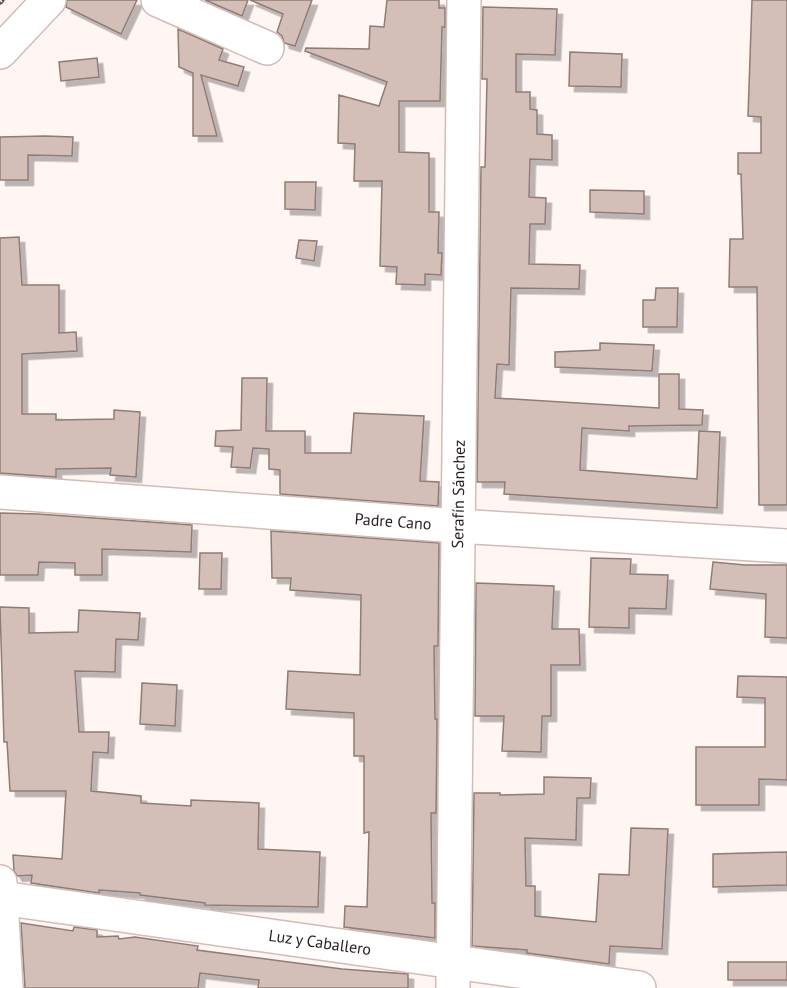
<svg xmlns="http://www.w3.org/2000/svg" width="787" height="988" viewBox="0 0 787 988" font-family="'PT Sans',sans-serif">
  <defs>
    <filter id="shadow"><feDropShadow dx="5.5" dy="5.5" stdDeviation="0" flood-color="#0004"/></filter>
  </defs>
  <rect width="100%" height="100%" fill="#fff5f3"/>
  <path fill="#d4beb8" stroke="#907c76" stroke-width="1.5" filter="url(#shadow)" d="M67,0H137L121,34L66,7Z
    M205,0H248L242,16Z
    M250,0H312L295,46L284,43L282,36L277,32L283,14Z
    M387,0H439V8H445V27H442L440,101H399V152L429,153V212H439L438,253H442L441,275L425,274V285L396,284L397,267L380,266L382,181H354L355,144L338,143L339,95L379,106L387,82L305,51L306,48L369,49L370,26L384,27Z
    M752,0H787V505H759L757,287H729L730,239H743L741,174H738V153H761V117L748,116Z
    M483,7L557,9L555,55L516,54V92H530V109L537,110V134L552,135V160L530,159L529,197L546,198L545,224H530L529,264L580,265L579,289L511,288L509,365L497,364L495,398L659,408V374H679V409L703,410L702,425L629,426V431L582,428L580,470L697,479L699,431L720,432L717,508L504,494L505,482H477L481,167H485L487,79H482Z
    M178,29L223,49L219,60L244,67L238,86L201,75L217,136H193V73L179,67Z
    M570,52L622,54L621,87L569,86Z
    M97,58L99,77L61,81L59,62Z
    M45,136L73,137L72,156L28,155V180H0V137Z
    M285,182H316L315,210L285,209Z
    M590,190L644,191V214L590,212Z
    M19,237L22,285H59V333L76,332L77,351L22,354V414H56V420L114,419V410L140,412L136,477L110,475L111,468L56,469V477L0,473V238Z
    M299,240L317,241L314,261L296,258Z
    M656,288H678L677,327H643V300H655Z
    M600,343L654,345L652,371L555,367V352L600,350Z
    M242,378H267L266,431H305V453H351L354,413L424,416L420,481L439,482L438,506L280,494V470L269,469V449L253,448L250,468L231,467L233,447L215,446L216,431L241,430Z
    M0,513L38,514L192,525L191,552L102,549V575H75V563L39,562L38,575H0Z
    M271,531L439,543L438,646H434L435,719H437V735L436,813H431L432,903H435V938L344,927L345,906L367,907L369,832L364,833V756H354V713L286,709L288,671L360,675L361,595L290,590L291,578H272Z
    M200,553H222L221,589H199Z
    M591,558L631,559L630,574L668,575L666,609L629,608V628L589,627Z
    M713,562L745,565H787V638L765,637L766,594L710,589Z
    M476,583L554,586L552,629H579L580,665H551V716H542L541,752L502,751L504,716H475Z
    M0,607L29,608V633L78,632L79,610L140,613L138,640L116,639L115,672L75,671L79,732H109L108,753L93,752L91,791L141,796V803L191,806V800L259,803L258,849L320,852L318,907L205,905V903L140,895V893L99,890V893L31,883L32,875L17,876L14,871L13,855L62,859L66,791H10L7,742H4Z
    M738,676L787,677V780L759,779V805H696V747H765V698L737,697Z
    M142,683L177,685L175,726L140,724Z
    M544,777L591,778L590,798H577L576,840L525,838L526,886H535V916L596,922L599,874L629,875L631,828L668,829L662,949L610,946L609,964L527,953V950L472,946L474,793H500V795L544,794Z
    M787,852V885L713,887V854Z
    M21,923L73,931L74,927L97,930V937L118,936L119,939L135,937L198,946L197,950L342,969L408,974V988H258L259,980L200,973L198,988H25Z
    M728,962H787V980H728Z"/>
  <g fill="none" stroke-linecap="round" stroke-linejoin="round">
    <defs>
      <path id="minor" d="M158,0L267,48
        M0,492L458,526L787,546
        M0,882L6,988
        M1,898L639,988
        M453,988L464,0"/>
      <path id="major" d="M0,52L49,0"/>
    </defs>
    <use href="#minor" stroke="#d2bcb6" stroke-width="36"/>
    <use href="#major" stroke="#d2bcb6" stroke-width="36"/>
    <use href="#minor" stroke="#fff" stroke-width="33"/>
    <use href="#major" stroke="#fff" stroke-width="33"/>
    <defs>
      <path id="rail" d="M0,1L1,0"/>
    </defs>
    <use href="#rail" stroke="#5b5250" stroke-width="7"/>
    <use href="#rail" stroke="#fff" stroke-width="4.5" stroke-dasharray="14" stroke-linecap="butt"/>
  </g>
  <g text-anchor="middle" stroke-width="4.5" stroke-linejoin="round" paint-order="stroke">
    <g font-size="16" fill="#251d1b" stroke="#fff">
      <text transform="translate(458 494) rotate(-89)" y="6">Serafín Sánchez</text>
      <text transform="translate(393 521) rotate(4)" y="6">Padre Cano</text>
      <text transform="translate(320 942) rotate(8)" y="6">Luz y Caballero</text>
    </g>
  </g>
</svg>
